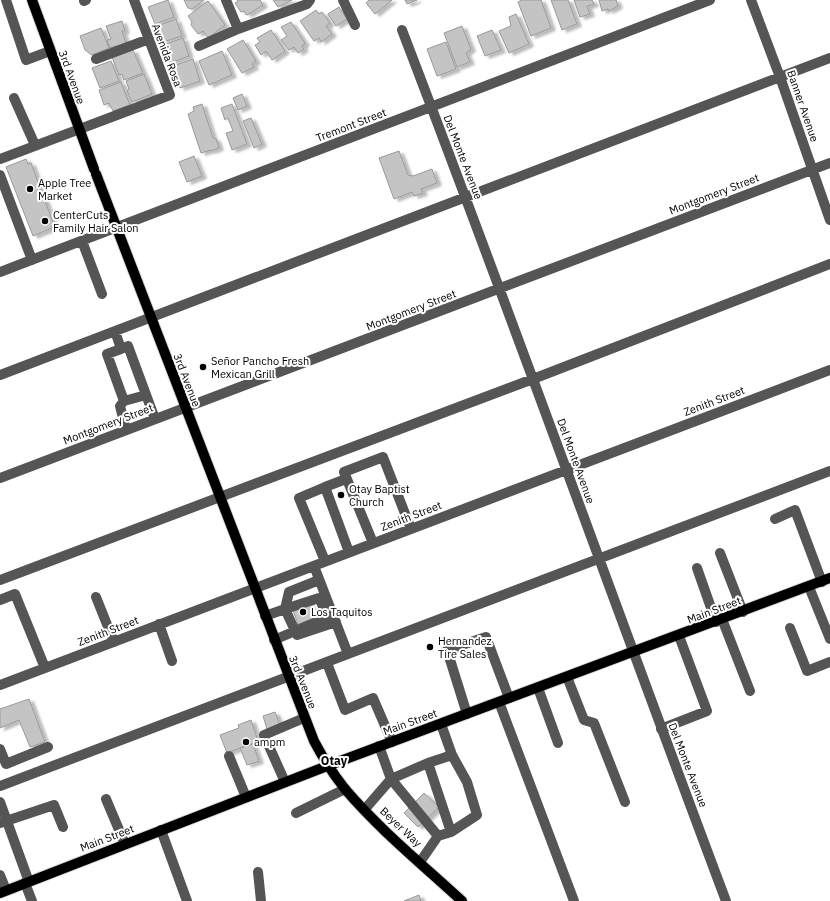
<svg xmlns="http://www.w3.org/2000/svg" width="830" height="901" viewBox="0 0 830 901" font-family="'IBM Plex Sans',sans-serif">
  <defs>
    <filter id="shadow"><feDropShadow dx="4.5" dy="2.5" stdDeviation="1" flood-color="#0004"/></filter>
  </defs>
  <rect width="100%" height="100%" fill="#fff"/>
  <path fill="#c4c4c4" stroke="#999" filter="url(#shadow)" d="M168,0L174,17L155,24L148,7Z
    M184,0H204L192,9L188,8Z
    M237,0H260L263,5L247,15L244,11L241,12L235,3L238,2Z
    M273,0H292L278,7Z
    M369,0H368H392L375,14L366,3Z
    M405,0H417L407,4Z
    M522,0H541L551,28L531,36L518,2Z
    M551,0H568L577,24L562,30Z
    M574,0H592L594,4L587,6L590,14L580,17Z
    M599,0H616L618,6L609,11L608,9L602,11Z
    M208,1L225,25L208,38L203,31L198,34L191,25L192,22L188,16Z
    M339,7L347,19L336,26L328,14Z
    M316,10L319,14L322,12L330,23L326,26L332,34L321,42L319,38L314,41L300,21Z
    M516,14L529,44L509,53L499,31L511,26L509,17Z
    M176,19L182,36L163,42L157,26Z
    M122,21L125,31H122L126,43L110,48L107,40L111,39L106,26Z
    M291,22L305,43L302,46L304,49L298,53L294,47L289,50L281,40L287,36L281,27Z
    M462,26L471,49L466,53L470,62L457,67L444,33Z
    M101,28L109,48L92,55L85,50L80,36Z
    M271,30L285,51L272,60L266,51L261,55L255,45L260,42L257,38Z
    M492,30L501,50L485,56L477,36Z
    M183,38L189,56L170,63L163,45Z
    M243,40L256,61L252,64L254,67L242,73L227,49Z
    M446,42L456,69L437,76L427,49Z
    M133,50L143,73L124,80L122,74L119,75L112,57Z
    M222,51L232,75L209,85L199,61Z
    M193,59L200,81L180,88L173,66Z
    M111,61L119,81L100,88L92,68Z
    M144,74L152,94L132,102L127,91L129,89L126,81Z
    M121,82L130,105L113,111L109,103L104,105L99,90Z
    M242,94L247,106L238,110L233,98Z
    M202,104L213,138L216,139L219,148L211,151V150L201,153L188,114L194,111L193,107Z
    M232,104L247,144L232,150L226,133L233,131L228,118L225,120L221,108Z
    M251,118L262,144L254,148L243,121Z
    M399,151L408,175L413,176L432,169L437,183L421,189L423,193L414,196L412,192L394,199L379,158Z
    M194,156L202,176L187,182L179,162Z
    M26,159L28,164L31,163L54,225L52,226V228L33,236L6,167Z
    M309,602L315,618L298,624L292,608Z
    M29,699L45,742L30,747L19,720L0,728V709Z
    M275,712L280,725L267,729L263,716Z
    M251,720L258,741L227,753L220,735L239,728L238,725Z
    M253,744L259,761L247,765L240,748Z
    M424,793L439,807L418,827L404,813Z
    M419,895L421,901H404Z"/>
  <g fill="none" stroke-linecap="round" stroke-linejoin="round">
    <defs>
      <path id="major" d="M32,0L94,169
        M96,174L314,741C323,758 333,774 345,789C380,830 423,865 462,901
        M0,893L327,766L830,578"/>
    </defs>
    <use href="#major" stroke="#dbdbdb" stroke-width="12"/>
    <path stroke="#555" stroke-width="10" d="M6,0L26,60L50,51
      M226,0L238,29
      M343,0L355,25
      M751,0L780,77L830,220
      M84,1L86,0
      M402,30C513,319 617,611 726,901
      M199,46L238,29L307,4L310,0
      M96,59L149,39
      M14,98L35,145
      M0,159L170,95L134,0
      M0,175L32,260
      M82,241L102,294
      M0,272L710,0
      M115,331L121,349L128,346L155,419
      M121,349L107,354L124,401L146,395
      M0,375L830,58
      M124,401L120,406L126,430
      M0,478L830,163
      M325,487L346,479
      M775,519L795,510L822,582
      M373,543L344,472L383,457L411,529
      M720,553L743,612
      M325,561L299,498L325,487L349,552
      M314,566L348,654
      M697,568L716,622
      M0,580L533,379L830,264
      M809,587L830,639
      M96,597L114,642
      M0,600L15,594L45,668
      M265,616L285,609L289,592L319,580
      M722,619L750,691
      M159,624L172,661
      M790,628L807,671L830,662
      M274,640L328,617L319,598L285,609L297,635L336,622
      M327,663L345,710L373,698L392,742
      M567,677L584,720L594,723L625,802
      M0,685L830,370
      M538,688L558,743
      M499,702L574,901
      M467,714L447,650L486,637L509,698
      M661,729L707,711L679,636
      M379,746L391,779L438,836
      M0,749L6,764L48,747
      M229,756L246,797
      M285,782L264,735L304,718
      M0,786L830,471
      M106,799L125,844
      M0,802L29,882
      M365,809L391,779L428,763
      M296,813L345,789
      M0,823L54,805L63,827
      M161,830L187,901
      M451,832L477,815L467,782L452,755
      M420,862L438,836L451,832L428,763L452,755L441,724
      M258,872L261,901
      M0,875L6,890
      M25,883L32,901"/>
    <use href="#major" stroke="#000" stroke-width="10"/>
  </g>
  <g fill="#000" stroke="#fff" stroke-width="1.5">
    <circle cx="30" cy="189" r="4"/>
    <circle cx="45" cy="221" r="4"/>
    <circle cx="203" cy="367" r="4"/>
    <circle cx="341" cy="495" r="4"/>
    <circle cx="303" cy="612" r="4"/>
    <circle cx="430" cy="647" r="4"/>
    <circle cx="246" cy="742" r="4"/>
  </g>
  <g text-anchor="middle" stroke-width="4" stroke-linejoin="round" paint-order="stroke">
    <g font-size="11" fill="#000" stroke="#fff">
      <text transform="translate(167 55) rotate(69)" y="4">Avenida Rosa</text>
      <text transform="translate(72 77) rotate(70)" y="4">3rd Avenue</text>
      <text transform="translate(803 106) rotate(71)" y="4">Banner Avenue</text>
      <text transform="translate(351 125) rotate(-21)" y="4">Tremont Street</text>
      <text transform="translate(463 157) rotate(69)" y="4">Del Monte Avenue</text>
      <text transform="translate(714 194) rotate(-21)" y="4">Montgomery Street</text>
      <text transform="translate(411 310) rotate(-21)" y="4">Montgomery Street</text>
      <text transform="translate(187 380) rotate(69)" y="4">3rd Avenue</text>
      <text transform="translate(714 401) rotate(-21)" y="4">Zenith Street</text>
      <text transform="translate(108 424) rotate(-21)" y="4">Montgomery Street</text>
      <text transform="translate(576 461) rotate(70)" y="4">Del Monte Avenue</text>
      <text transform="translate(411 516) rotate(-21)" y="4">Zenith Street</text>
      <text transform="translate(714 610) rotate(-21)" y="4">Main Street</text>
      <text transform="translate(108 631) rotate(-21)" y="4">Zenith Street</text>
      <text transform="translate(303 682) rotate(68)" y="4">3rd Avenue</text>
      <text transform="translate(410 722) rotate(-20)" y="4">Main Street</text>
      <text transform="translate(688 765) rotate(69)" y="4">Del Monte Avenue</text>
      <text transform="translate(401 827) rotate(43)" y="4">Beyer Way</text>
      <text transform="translate(107 838) rotate(-21)" y="4">Main Street</text>
    </g>
    <g font-size="11" fill="#000" stroke="#fff" text-anchor="start">
      <text x="38" y="187">Apple Tree<tspan x="38" dy="13">Market</tspan></text>
      <text x="53" y="219">CenterCuts<tspan x="53" dy="13">Family Hair Salon</tspan></text>
      <text x="211" y="365">Señor Pancho Fresh<tspan x="211" dy="13">Mexican Grill</tspan></text>
      <text x="349" y="493">Otay Baptist<tspan x="349" dy="13">Church</tspan></text>
      <text x="311" y="616">Los Taquitos</text>
      <text x="438" y="645">Hernandez<tspan x="438" dy="13">Tire Sales</tspan></text>
      <text x="254" y="746">ampm</text>
    </g>
    <g font-size="12" font-weight="bold" fill="#000" stroke="#fff">
      <text x="334" y="765">Otay</text>
    </g>
  </g>
</svg>
